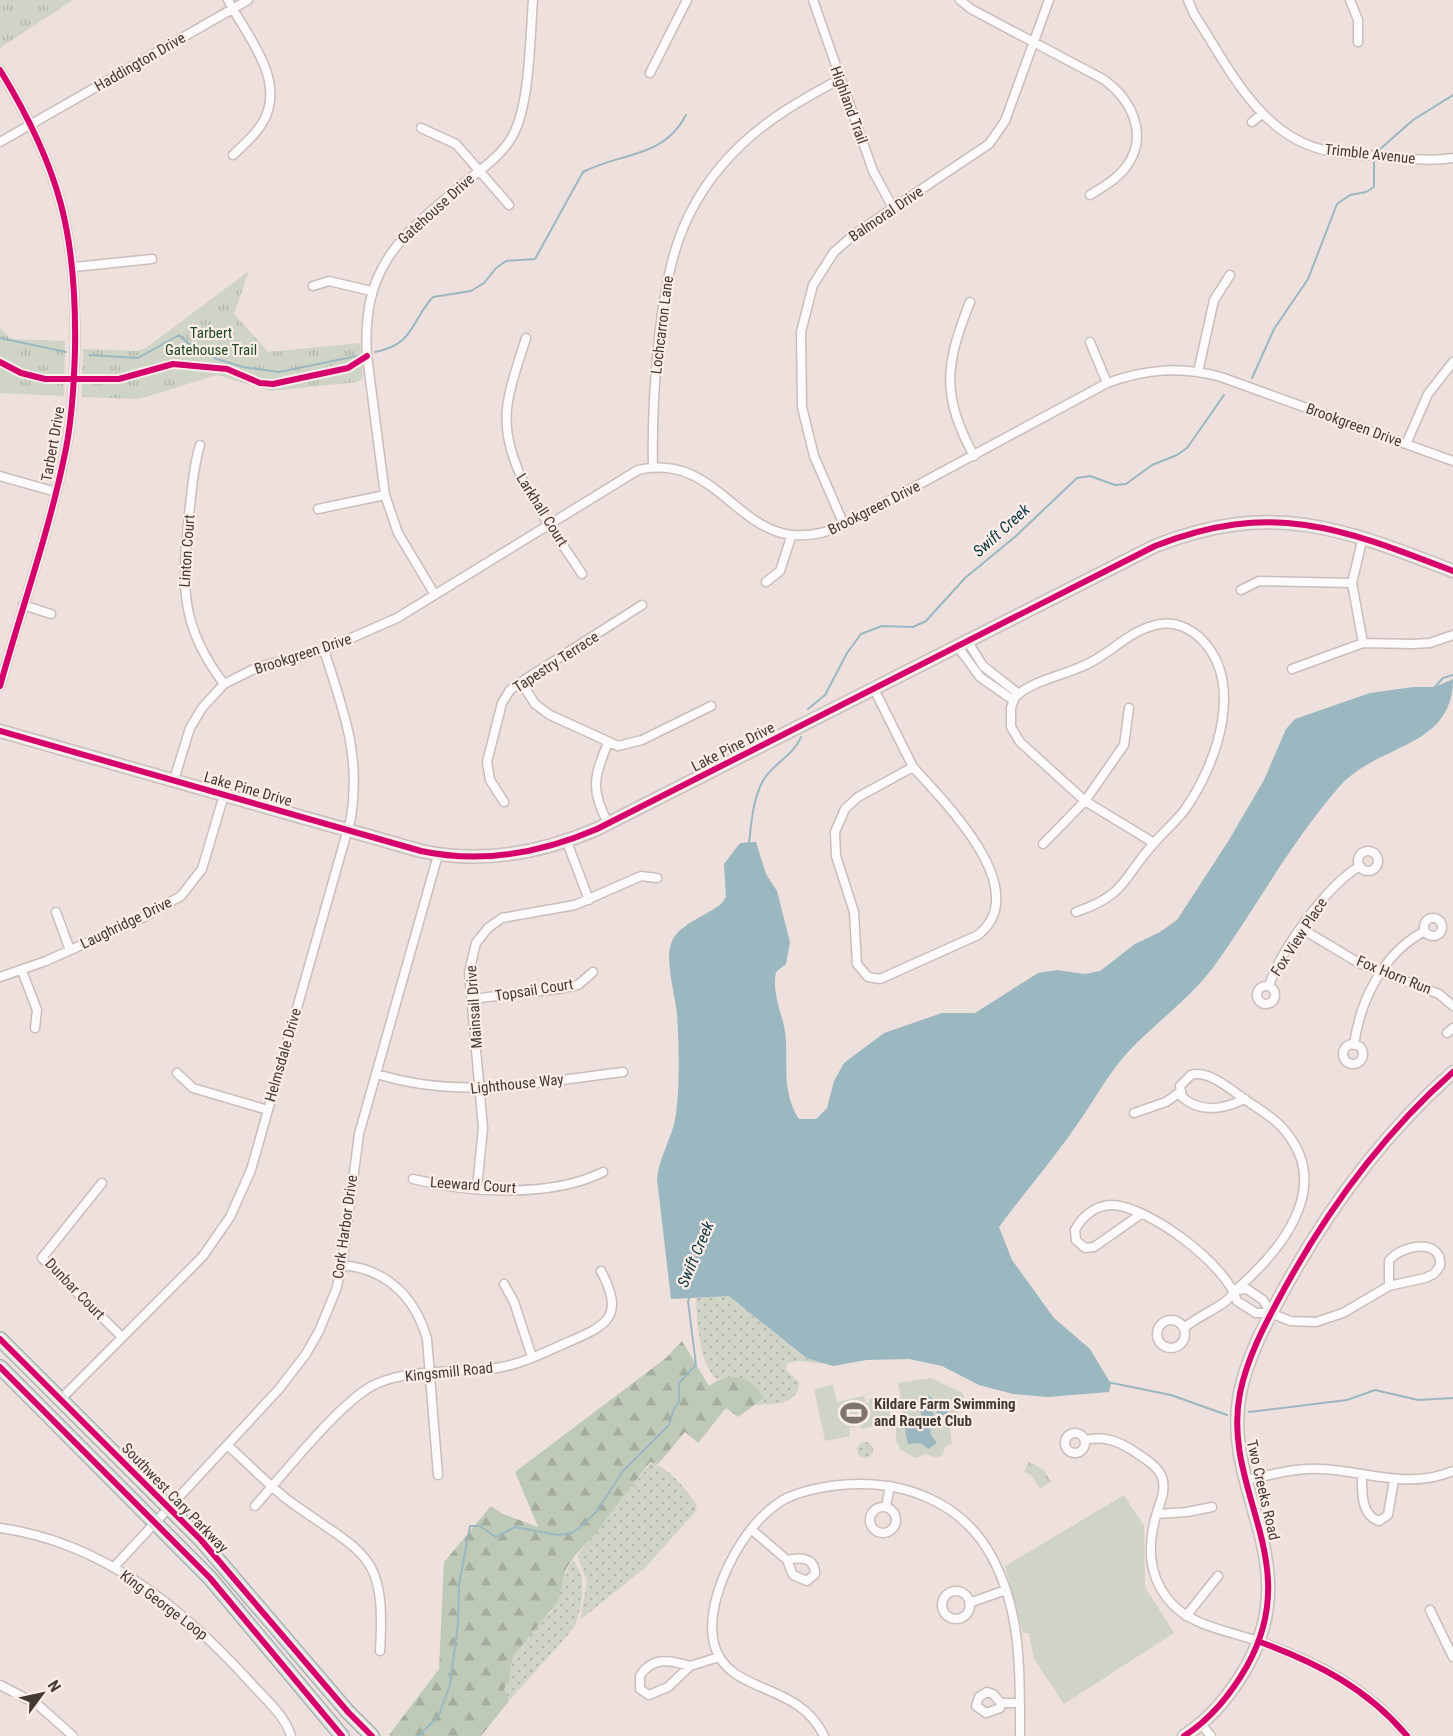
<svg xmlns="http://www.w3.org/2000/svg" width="1453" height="1736" viewBox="0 0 1453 1736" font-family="'Roboto Condensed',sans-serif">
  <defs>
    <pattern id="grass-dots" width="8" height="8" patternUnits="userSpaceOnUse" patternTransform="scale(1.5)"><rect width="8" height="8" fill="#cfd4c7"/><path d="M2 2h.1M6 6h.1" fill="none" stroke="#b3b7ac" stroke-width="1.8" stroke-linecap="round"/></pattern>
    <pattern id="forest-firs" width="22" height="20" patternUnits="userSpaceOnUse" patternTransform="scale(1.5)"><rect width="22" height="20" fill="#bfc9b7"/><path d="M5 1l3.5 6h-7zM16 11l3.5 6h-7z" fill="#a5ad9e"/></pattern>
    <pattern id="park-tufts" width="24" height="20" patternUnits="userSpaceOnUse" patternTransform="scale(1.5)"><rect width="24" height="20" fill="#cfd4c7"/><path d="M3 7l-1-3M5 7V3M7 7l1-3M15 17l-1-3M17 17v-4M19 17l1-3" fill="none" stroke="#b3b7ac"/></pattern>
  </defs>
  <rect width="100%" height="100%" fill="#eee0dc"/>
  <path fill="url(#grass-dots)" d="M715,1295L729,1296L805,1358L827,1364L799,1361L787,1363L786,1370L799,1382C799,1406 771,1404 755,1405L764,1398L738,1377L717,1379C699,1366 697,1320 696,1298Z
    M857 1450a8 8 0 1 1 16 0a8 8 0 1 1-16 0Z
    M651,1462C670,1469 686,1489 697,1506L696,1511L646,1567L580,1620L587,1581L577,1556Z
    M572,1558C589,1579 582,1601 576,1624C574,1630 518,1690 509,1701L504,1689L509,1681L513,1656L538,1622L551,1612Z"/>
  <path fill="url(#forest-firs)" d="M682,1341L709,1386C730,1370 751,1376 764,1398L738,1417L726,1408L698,1443L685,1432L658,1464L650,1462L595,1534L572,1559L566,1569L558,1601L513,1656L509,1681L504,1689L509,1701L481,1736H391L389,1735L439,1669L444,1562L491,1506L501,1513L538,1527L515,1472L666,1358Z"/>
  <path fill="url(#park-tufts)" d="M0,0H73L0,48Z
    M249,271L234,314L268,352L360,343L363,378L357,382L271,391L217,375L139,399L82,397L83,349L138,351L146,348Z
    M0,328L10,339L65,341L64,396L0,393Z
    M1028,1462L1043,1469L1051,1482L1040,1489L1031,1475L1024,1472Z"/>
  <path fill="#cfd4c7" d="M931,1378L963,1393L966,1409L958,1411L960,1422L949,1424L952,1444L946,1446L942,1455L936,1458L926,1454L915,1458L900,1449L896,1440V1424L903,1408L898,1383Z
    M833,1385L837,1402L864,1396L866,1403L869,1402V1399L886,1395L892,1422L861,1429L860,1426L849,1428L850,1436L825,1441L814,1389Z
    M1124,1495L1144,1526L1145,1587L1174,1633L1064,1704L1034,1659L1029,1633H1023L1005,1566Z"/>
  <path fill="#9bb7c0" d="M1453,679C1453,749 1377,743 1339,787C1291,842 1257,906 1215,965C1192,997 1155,1023 1128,1052C1107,1075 1094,1101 1076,1126C1052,1161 1024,1193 999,1227L1012,1260L1054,1318L1090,1349L1111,1384L1109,1392L1048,1397L1013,1394L979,1385L942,1366L909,1359L867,1360L833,1366L806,1358L729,1296L671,1299L657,1179C659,1156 673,1137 676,1114C680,1082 679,1046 677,1013C675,995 664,957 672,941C680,923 709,915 722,903L726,897L724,864L740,843L756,842L766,874L777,891L790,942L786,964L776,972C771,996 785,1017 786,1041C787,1069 783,1095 799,1119H816L827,1108L834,1081L844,1063L884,1033L942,1013H975L1038,973L1057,970L1085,974L1100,971L1135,944L1160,932L1177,920L1229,840L1264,780L1286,729L1295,719L1370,693L1413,687H1435Z
    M928,1395L935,1401L930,1407L934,1414L929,1420L931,1435L937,1443L928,1449L921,1443L908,1444L903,1420L907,1416L917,1420L922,1418L918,1401Z
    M935 1408a7 7 0 1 1 14 0a7 7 0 1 1-14 0Z"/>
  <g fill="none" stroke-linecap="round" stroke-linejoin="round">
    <path stroke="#9bb7c0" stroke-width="2" d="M1379,150L1413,120L1453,95
      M0,338L66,352
      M375,352C415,344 410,322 433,297L471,291L484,283L496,268L506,261L535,259L583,172C621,152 663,159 686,115
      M89,355L138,358L179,335L188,343L217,359L243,367L279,372L357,356
      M1252,378L1274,329L1308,279L1337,204L1350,195L1366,192L1374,187V162
      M1434,688L1443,678L1453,675
      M808,709L825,695L847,653L861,634L882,626L913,627L926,621L965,578L1016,536L1077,478L1090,476L1115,485L1126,484L1152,465L1177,455L1187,448L1224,395
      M749,844C751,824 753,797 764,779C774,763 794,755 801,737
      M1107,1382L1171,1395L1227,1415
      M1249,1412L1347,1400L1375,1390L1418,1400L1453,1398
      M418,1736L438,1717L450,1685L458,1624L459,1585L470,1526H480L496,1537L515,1527L558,1535L572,1533L578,1529L596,1512L623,1471L669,1425L673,1411L679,1401V1383L696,1365L688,1301L690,1296"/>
    <defs>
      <path id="street" d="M228,0C246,35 286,79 264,120C257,134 244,144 233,155
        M813,0L873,171L893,208
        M960,0L971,9L1103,79C1131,99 1150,135 1126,167C1117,179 1103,187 1090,195
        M1188,0L1194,14C1228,66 1259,135 1324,150C1342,155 1361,155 1379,156C1404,158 1429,162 1453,158
        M1350,0L1358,20V42
        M0,70C60,168 77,235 75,350C74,386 72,423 64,458C48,535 21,610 0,686
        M650,73L687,0
        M1252,122L1262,114
        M421,128L456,144L509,205
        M0,142L248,0
        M74,267L152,259
        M313,286L329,281L371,291
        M970,302C945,365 941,395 974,456
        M526,338C519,361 509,386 507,409C501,468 552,527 582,574
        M1090,342L1107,383
        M1198,372L1214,300L1230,275
        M1406,444L1428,394L1453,362
        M200,445C193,467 192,491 189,514C182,585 179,625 224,684
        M653,466C652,426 654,387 658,347C666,267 679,204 741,145C770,117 805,98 840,79
        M0,476L56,492
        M318,509L385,495
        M844,525L814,456L802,407L801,332L813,285L834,252L856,233L989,144L1005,121L1049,0
        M1363,537L1352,583L1363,643
        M766,582L780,571L791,537
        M1241,590L1259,581L1352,583
        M435,595L398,533L385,495L367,356C361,264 403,234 468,180C484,167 503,154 513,135C530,104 530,37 533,0
        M23,605L51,614
        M968,642L983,666L1019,694
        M958,647L980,677L1013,700
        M1292,669L1363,643L1412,644L1430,643L1453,635
        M521,682L535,704L550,715L618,746L642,740L711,706
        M874,689L913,767
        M913,767C943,801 1035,890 978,935L880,979L868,977L857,964L854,912L836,856L835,832L845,809L858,797Z
        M174,780L190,728L202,708L224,684L258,667L324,650L397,618L638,470C730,449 741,571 844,525L1107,383C1146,369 1181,366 1221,377L1453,461
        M504,802L490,780L487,762L502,703L510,690L521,682L642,605
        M608,823C590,790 594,776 608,743
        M567,842L589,900
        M1043,844L1085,801L1124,745L1129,708
        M1358 861a10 10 0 1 1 20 0a10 10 0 1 1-20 0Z
        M56,912L70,950
        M1076,912C1128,894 1122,878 1155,842C1165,830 1177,821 1186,808C1217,763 1247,680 1198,636C1185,625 1168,620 1152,626C1130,632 1113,650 1093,661C1070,675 1035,678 1015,697L1011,708V727L1020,742L1085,801L1154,843
        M1424 927a9 9 0 1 1 18 0a9 9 0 1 1-18 0Z
        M1302,929L1359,963L1439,994L1453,1006
        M22,971L37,1010L35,1028
        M0,977L46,961L142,918L181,896L202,869L224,795
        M1257 995a9 9 0 1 1 18 0a9 9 0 1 1-18 0Z
        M1269,986C1280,951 1327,885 1360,866
        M471,999L558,989L578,985L593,972
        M1447,1033L1453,1028
        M1343 1054a10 10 0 1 1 20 0a10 10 0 1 1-20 0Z
        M1354,1045C1360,1000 1384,952 1425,931
        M177,1073L193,1088L268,1110
        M377,1074C460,1100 538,1082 623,1072
        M1134,1113L1166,1102L1180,1092
        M413,1179C468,1193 551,1198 603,1172
        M102,1183L42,1258L122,1337
        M477,1188L483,1128L469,972L476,943L488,928L502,918L575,905L641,876L657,878
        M1141,1214L1094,1247L1085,1248L1076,1240L1075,1230C1082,1216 1096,1205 1112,1205C1149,1206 1228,1266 1237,1301L1256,1313H1271L1290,1321L1316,1322L1343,1313L1389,1286L1425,1278L1434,1274L1440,1266C1443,1238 1401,1244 1389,1261V1286
        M342,1265C387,1269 415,1297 427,1339L438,1475
        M504,1284L514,1302L532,1357
        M1237,1290L1247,1289L1263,1300L1271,1313
        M1157 1334a14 14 0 1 1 28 0a14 14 0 1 1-28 0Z
        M1184,1328C1197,1317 1213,1311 1226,1301C1231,1297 1234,1292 1238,1288C1280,1251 1330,1191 1289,1136C1279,1121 1262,1111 1247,1101C1234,1092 1208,1069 1191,1075L1180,1086L1182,1097C1201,1114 1224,1109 1245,1099
        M61,1399L203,1256L230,1217L251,1170L351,818C361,753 343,710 324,650
        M1065 1443a10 10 0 1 1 20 0a10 10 0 1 1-20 0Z
        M1085,1440C1103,1436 1116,1440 1132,1450C1142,1457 1157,1465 1162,1477C1166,1489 1161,1501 1157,1512C1148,1543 1147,1572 1167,1598C1189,1627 1228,1630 1260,1642C1317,1662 1368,1688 1407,1736
        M227,1445C249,1464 269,1486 292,1503C366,1556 386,1552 380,1651
        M1362,1474C1362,1489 1360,1515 1379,1521L1388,1515L1394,1480
        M1247,1480C1271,1475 1297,1467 1321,1469C1367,1471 1408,1490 1453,1471
        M255,1506C283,1475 342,1399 376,1384C414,1367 462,1374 502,1367C524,1363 545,1352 566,1343C608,1325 625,1317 601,1271
        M870 1520a13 13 0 1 1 26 0a13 13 0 1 1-26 0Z
        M886,1507L890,1486
        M1157,1514L1187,1512L1212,1507
        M0,1528C102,1542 183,1608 250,1682C264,1698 285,1715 291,1736
        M752,1530L787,1560L793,1575L807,1581L815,1574C815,1557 800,1557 787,1560
        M114,1567L279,1389L306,1354L319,1331L336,1290L342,1265L359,1134L438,855
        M942 1605a14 14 0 1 1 28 0a14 14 0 1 1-28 0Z
        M969,1603L1006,1590
        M1430,1610L1453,1657
        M1186,1616L1218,1576
        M690,1666C671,1660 652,1656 640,1676V1689L649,1695L668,1687L690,1666L719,1657
        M0,1685L37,1704L73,1736
        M1001,1703L993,1694L987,1692L979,1697L976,1706L986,1713L1000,1708L1001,1703H1020
        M1201,1724L1211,1736
        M824,1736C798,1680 728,1696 714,1644C709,1623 715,1598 723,1578C735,1549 755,1517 783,1500C800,1491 821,1487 840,1485C902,1479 963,1501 993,1559C1022,1614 1020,1675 1020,1736"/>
      <path id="secondary" d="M0,731L421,851C481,864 541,853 597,829L1155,546C1272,500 1342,528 1453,571
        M1184,1736C1211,1719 1231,1694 1247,1666C1306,1561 1221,1490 1240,1393C1247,1358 1265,1324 1282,1293C1327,1210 1382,1135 1453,1072"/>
      <path id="primary" d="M0,1339L201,1540L348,1712L372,1736
        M0,1367L210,1578L342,1736"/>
    </defs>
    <use href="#street" stroke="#c9bebb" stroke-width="11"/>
    <use href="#secondary" stroke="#c9bebb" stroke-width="15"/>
    <use href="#primary" stroke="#96a4a3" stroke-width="16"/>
    <use href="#street" stroke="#fcfafa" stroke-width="8"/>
    <use href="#secondary" stroke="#ebeeef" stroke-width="12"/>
    <use href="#primary" stroke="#dae3e4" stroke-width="14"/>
    <defs>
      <path id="cycleway" d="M0,70C60,168 77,235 75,350C74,386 72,423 64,458C48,535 21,610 0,686
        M0,362L21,373L45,379H119L173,364L227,369L260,383L273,384L348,368L367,356
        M0,731L421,851C481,864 541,853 597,829L1155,546C1272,500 1342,528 1453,571
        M0,1339L201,1540L348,1712L372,1736
        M0,1367L210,1578L342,1736
        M1260,1642C1317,1663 1367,1688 1407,1736
        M1184,1736C1211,1719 1231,1694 1247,1666C1306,1561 1221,1490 1240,1393C1247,1358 1265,1324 1282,1293C1327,1210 1382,1135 1453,1072"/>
    </defs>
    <use href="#cycleway" stroke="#fbede8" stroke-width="10"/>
    <use href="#cycleway" stroke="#d6006c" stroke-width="6"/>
  </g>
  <defs>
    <symbol id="stadium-bare" viewBox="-9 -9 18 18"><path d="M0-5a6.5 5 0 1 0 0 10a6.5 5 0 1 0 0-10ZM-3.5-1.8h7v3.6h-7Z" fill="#7f7470" stroke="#fbede8" stroke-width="2.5" paint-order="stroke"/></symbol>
  </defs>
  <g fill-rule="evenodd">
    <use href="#stadium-bare" x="835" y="1394" width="38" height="38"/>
  </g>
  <g text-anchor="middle" stroke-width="4.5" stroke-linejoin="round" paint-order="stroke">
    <g font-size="15" fill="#433a36" stroke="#fbede8">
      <text transform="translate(140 62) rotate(-30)" y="5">Haddington Drive</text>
      <text transform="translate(849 105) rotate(70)" y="5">Highland Trail</text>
      <text transform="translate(1370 154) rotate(6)" y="5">Trimble Avenue</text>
      <text transform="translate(436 209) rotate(-42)" y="5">Gatehouse Drive</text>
      <text transform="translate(886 214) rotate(-34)" y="5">Balmoral Drive</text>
      <text transform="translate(662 325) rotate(-83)" y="5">Lochcarron Lane</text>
      <text transform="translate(1354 425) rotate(20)" y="5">Brookgreen Drive</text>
      <text transform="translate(53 444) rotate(-80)" y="5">Tarbert Drive</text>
      <text transform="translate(874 508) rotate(-27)" y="5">Brookgreen Drive</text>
      <text transform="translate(542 510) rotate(58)" y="5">Larkhall Court</text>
      <text transform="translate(187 551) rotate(-86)" y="5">Linton Court</text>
      <text transform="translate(303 654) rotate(-18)" y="5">Brookgreen Drive</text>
      <text transform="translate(556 662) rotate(-33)" y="5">Tapestry Terrace</text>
      <text transform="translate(733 747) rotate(-27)" y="5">Lake Pine Drive</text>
      <text transform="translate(248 789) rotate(16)" y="5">Lake Pine Drive</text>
      <text transform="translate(126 923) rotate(-26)" y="5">Laughridge Drive</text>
      <text transform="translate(1299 937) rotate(-57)" y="5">Fox View Place</text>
      <text transform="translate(1394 975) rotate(22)" y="5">Fox Horn Run</text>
      <text transform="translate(534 990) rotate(-9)" y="5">Topsail Court</text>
      <text transform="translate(474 1007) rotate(-94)" y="5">Mainsail Drive</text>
      <text transform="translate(283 1055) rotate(-74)" y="5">Helmsdale Drive</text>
      <text transform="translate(517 1084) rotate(-6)" y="5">Lighthouse Way</text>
      <text transform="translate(473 1185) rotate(4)" y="5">Leeward Court</text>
      <text transform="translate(345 1227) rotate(-82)" y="5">Cork Harbor Drive</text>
      <text transform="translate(75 1289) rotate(46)" y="5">Dunbar Court</text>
      <text transform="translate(449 1372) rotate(-6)" y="5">Kingsmill Road</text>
      <text transform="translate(1263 1490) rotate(77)" y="5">Two Creeks Road</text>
      <text transform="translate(175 1498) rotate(46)" y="5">Southwest Cary Parkway</text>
      <text transform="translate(164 1605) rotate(37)" y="5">King George Loop</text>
    </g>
    <g font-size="15" fill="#1e4c23" stroke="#fbede8">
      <text x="211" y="338">Tarbert<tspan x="211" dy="17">Gatehouse Trail</tspan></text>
    </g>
    <g font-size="15" font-weight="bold" fill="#433a36" stroke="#fbede8" text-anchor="start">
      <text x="874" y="1409">Kildare Farm Swimming<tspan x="874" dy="17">and Raquet Club</tspan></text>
    </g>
    <g font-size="16" font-style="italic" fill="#093541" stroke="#fbede8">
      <text transform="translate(1001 530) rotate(-42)" y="6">Swift Creek</text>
      <text transform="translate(695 1254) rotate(-67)" y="6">Swift Creek</text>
    </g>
  </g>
  <g transform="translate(42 1694) rotate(57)" stroke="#fbede8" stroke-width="4.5" paint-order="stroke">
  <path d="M0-4.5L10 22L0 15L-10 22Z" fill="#433a36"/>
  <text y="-9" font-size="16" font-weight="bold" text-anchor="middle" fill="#433a36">N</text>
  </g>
</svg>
